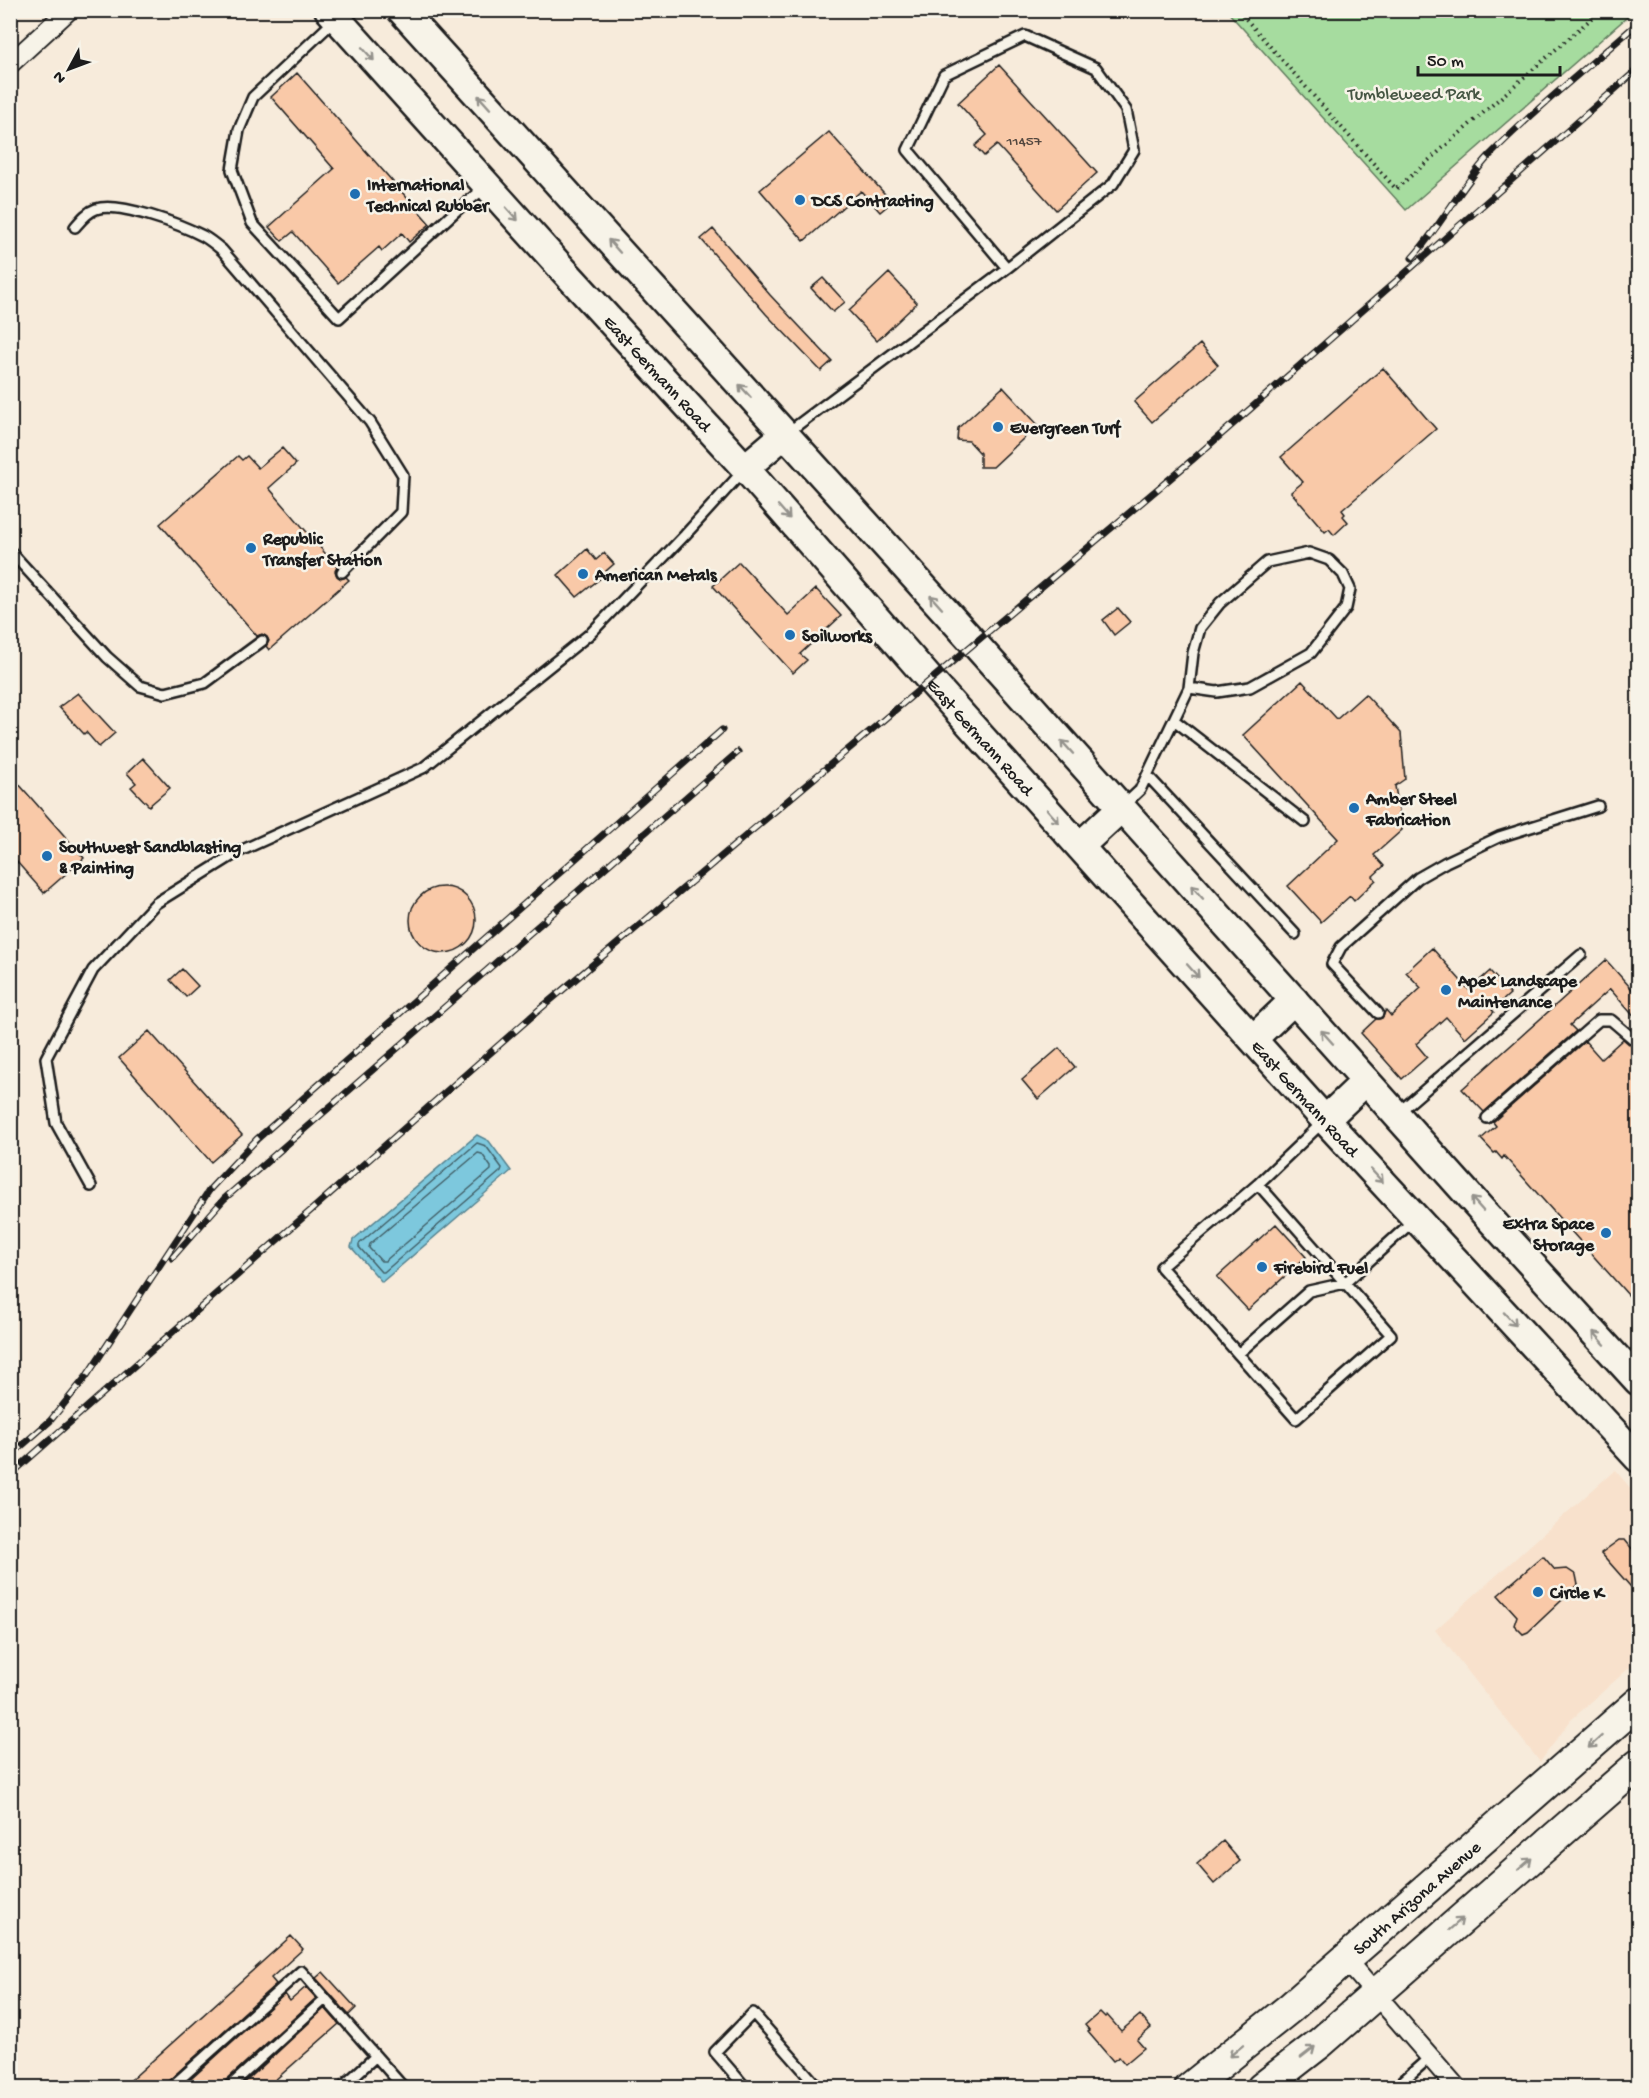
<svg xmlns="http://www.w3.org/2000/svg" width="1649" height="2098" viewBox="0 0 1649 2098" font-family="'Gochi Hand',sans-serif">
  <rect width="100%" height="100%" fill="#f7ebdb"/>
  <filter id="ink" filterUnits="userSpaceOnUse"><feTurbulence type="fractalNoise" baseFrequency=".0167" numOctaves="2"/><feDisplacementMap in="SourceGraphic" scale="12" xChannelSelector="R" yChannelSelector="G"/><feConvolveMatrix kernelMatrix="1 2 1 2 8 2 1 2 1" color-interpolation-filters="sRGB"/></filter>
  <g filter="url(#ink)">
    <path fill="#f8e1cc" d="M1615,1470L1638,1497V1660L1571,1720L1540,1762L1435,1630Z"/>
    <path fill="#a6dc9f" stroke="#617c5e" stroke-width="1.5" d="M1227,11H1226H1634L1406,210Z"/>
    <path fill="#7dc8dd" stroke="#568390" stroke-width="1.5" d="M477,1135L489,1141L511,1171L382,1282L351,1247L353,1240Z"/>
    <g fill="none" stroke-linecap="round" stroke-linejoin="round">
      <path stroke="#436169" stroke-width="1.5" d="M477,1143L486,1146L502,1168L501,1171L384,1272H381L359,1247V1244Z
        M478,1153L482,1154L491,1167V1170L385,1261H381L369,1248L370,1244Z"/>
    </g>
    <path fill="#f9c9a8" stroke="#1c1c1c" stroke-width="1.5" d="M999,65L1097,173L1056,210L997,145L984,156L975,146L987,135L958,103Z
      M297,73L430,224L409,242L402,233L382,251L379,247L338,283L293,232L282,241L269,227L334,169L271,97Z
      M829,132L892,202L880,212L861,191L804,241L760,190Z
      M713,229L770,295L832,361L821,371L766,314L701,239Z
      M889,273L917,303L877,341L849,311Z
      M823,278L845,302L833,312L811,288Z
      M1200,344L1218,365L1152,422L1134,402Z
      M1383,368L1436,429L1342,510L1345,514L1343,516L1348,522L1334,535L1329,529L1325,532L1291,492L1303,482L1281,457Z
      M1003,387L1038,425L993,467H980V453L969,441L957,440L958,428Z
      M282,448L296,464L269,488L337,567L335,571L337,576L341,579L346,577L349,580L269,650L266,646L269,641L267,637L262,634L257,636L160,524L238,456L242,460L247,456L258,468Z
      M587,549L596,560L604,553L614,564L606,571L607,573L577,597L558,575Z
      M739,562L788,615L816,589L841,616L800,654L807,660L793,673L713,586Z
      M1118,608L1130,622L1114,635L1103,620Z
      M1302,681L1337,719L1365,694L1401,733L1405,779L1395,786L1402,830L1374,855L1384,866L1373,876L1376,880L1354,901L1350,896L1321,922L1288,886L1338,839L1243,735Z
      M78,693L115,733L99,747L86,732L84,734L59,707Z
      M143,758L170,788L149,806L131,787L136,783L127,773Z
      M10,774L84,858L44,893L10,854Z
      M410 920a33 33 0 1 1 66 0a33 33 0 1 1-66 0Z
      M1432,948L1469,990L1490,971L1510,994L1492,1010L1494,1012L1465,1038L1446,1017L1416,1044L1427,1057L1402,1079L1361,1033L1376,1019L1382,1018L1386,1010L1391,1016L1421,988L1406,972Z
      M1606,960L1638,996V1021L1610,989L1570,1025L1576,1031L1484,1112L1462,1089Z
      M182,969L198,986L186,997L170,980Z
      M149,1031L242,1135L211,1162L119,1058Z
      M1623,1039L1634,1048L1638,1050V1306L1504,1156L1502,1159L1496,1152L1494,1153L1481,1139L1496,1126L1493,1122L1585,1041L1601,1059Z
      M1059,1048L1075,1067L1038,1099L1022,1080Z
      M1276,1224L1306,1257L1248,1310L1217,1277Z
      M1619,1540H1625L1638,1556V1595L1601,1553Z
      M1543,1556L1555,1570L1567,1569L1576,1575L1578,1585L1528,1632L1523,1634L1514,1625L1517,1616L1498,1595Z
      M1223,1841L1240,1861L1214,1884L1197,1864Z
      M291,1936L303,1949L271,1978L276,1984L166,2083L163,2088H122Z
      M323,1972L356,2008L349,2015L316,1978Z
      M306,1987L316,1998L223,2083L221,2088H181L285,1994L290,2001Z
      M325,2008L339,2024L266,2088H239Z
      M1100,2012L1105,2017L1107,2015L1121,2031L1140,2015L1151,2028L1137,2040L1144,2048L1125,2064L1119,2057L1113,2061L1088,2032L1090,2031L1085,2025Z"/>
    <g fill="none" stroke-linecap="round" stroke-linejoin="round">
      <defs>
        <path id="service" d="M336,19L253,97L239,130L232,170L252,223L339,318L458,209L485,188
          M75,227C81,220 87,212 96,209C118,201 182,225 203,236C210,240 216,245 222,250L370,422L403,475L401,512L342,572
          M787,433L1007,268L1113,184L1134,150L1126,110L1096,68L1025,36L944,75L908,150L1007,268
          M10,551L107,657L140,686L165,693L205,683L262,641
          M1174,720L1305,822
          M1147,775L1295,934
          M1123,806L1140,790L1189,688L1193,653L1200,628L1220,603L1267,562L1309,553L1329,560L1343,574L1350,589L1346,608L1311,653L1250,687L1217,692L1189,688
          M1378,1013L1332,964L1341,947L1418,878L1446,862L1499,837L1598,806
          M1398,1113L1581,955
          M1487,1118L1599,1020H1611L1638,1043
          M1258,1184L1391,1335L1296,1419L1161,1267L1258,1184L1324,1121
          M91,1186L56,1123L46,1058L93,970L156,903L238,852L423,768L591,633L685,535L744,470
          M1238,1354L1309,1291L1345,1283L1414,1220
          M170,2088L301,1971L404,2088
          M228,2088L325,1999
          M341,2088L376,2056
          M746,2088L715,2052L753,2013L819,2088
          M1395,2088L1430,2057"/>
        <path id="minor" d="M10,64L69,10
          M1346,1960L1457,2088"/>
        <g id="secondary">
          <path id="s1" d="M329,10L558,264L745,468L931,681L1325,1120L1638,1458"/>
          <path d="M401,10L975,644L1479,1207L1638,1381"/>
          <path d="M745,468L785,434"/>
          <path d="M1080,846L1121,808"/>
          <path d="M1253,1039L1294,1000"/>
          <path d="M1325,1120L1366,1081"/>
        </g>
        <g id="primary">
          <path id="s2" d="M1190,2088L1290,2008L1638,1703"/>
          <path d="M1262,2088L1320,2043L1638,1765"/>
        </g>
      </defs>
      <use href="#service" stroke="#1c1c1c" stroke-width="14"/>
      <use href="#minor" stroke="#1c1c1c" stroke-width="22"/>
      <use href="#secondary" stroke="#1c1c1c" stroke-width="32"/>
      <use href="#primary" stroke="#1c1c1c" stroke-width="34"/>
      <path stroke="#1c1c1c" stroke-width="4" stroke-dasharray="1.5 4.5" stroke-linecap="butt" d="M1238,10L1396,189L1601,10"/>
      <use href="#service" stroke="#f7f3e8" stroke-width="9"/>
      <use href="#minor" stroke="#f7f3e8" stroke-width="18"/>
      <use href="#secondary" stroke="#f7f3e8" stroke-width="27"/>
      <use href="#primary" stroke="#f7f3e8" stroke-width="30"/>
      <defs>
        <path id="rail" d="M1412,258C1441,226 1461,186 1490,155C1536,108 1589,66 1638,23
          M172,1258L224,1199L738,752
          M10,1456L50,1421L86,1377L210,1189L257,1139L722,730
          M10,1475L540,1009L1192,460L1638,69"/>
      </defs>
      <use href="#rail" stroke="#1c1c1c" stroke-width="7"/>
      <use href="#rail" stroke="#f7f3e8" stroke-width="4.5" stroke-dasharray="14" stroke-linecap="butt"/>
    </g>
    <defs><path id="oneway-shaft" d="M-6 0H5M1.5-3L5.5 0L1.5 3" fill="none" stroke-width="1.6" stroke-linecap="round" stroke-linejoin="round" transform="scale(1.5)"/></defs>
    <g stroke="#94928c">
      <use href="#oneway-shaft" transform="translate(368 54) rotate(48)"/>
      <use href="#oneway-shaft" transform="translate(484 102) rotate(-132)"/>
      <use href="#oneway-shaft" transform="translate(512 214) rotate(48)"/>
      <use href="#oneway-shaft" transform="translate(614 246) rotate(-132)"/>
      <use href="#oneway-shaft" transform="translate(745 391) rotate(-132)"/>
      <use href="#oneway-shaft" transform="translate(784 512) rotate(49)"/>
      <use href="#oneway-shaft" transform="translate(936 602) rotate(-132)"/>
      <use href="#oneway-shaft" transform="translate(1067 747) rotate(-132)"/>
      <use href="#oneway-shaft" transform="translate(1053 816) rotate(48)"/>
      <use href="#oneway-shaft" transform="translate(1197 892) rotate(-132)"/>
      <use href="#oneway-shaft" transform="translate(1193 971) rotate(48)"/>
      <use href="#oneway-shaft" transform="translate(1327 1037) rotate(-132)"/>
      <use href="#oneway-shaft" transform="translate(1377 1176) rotate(47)"/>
      <use href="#oneway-shaft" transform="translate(1477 1204) rotate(-132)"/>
      <use href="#oneway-shaft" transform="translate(1510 1319) rotate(47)"/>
      <use href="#oneway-shaft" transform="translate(1599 1338) rotate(-132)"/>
      <use href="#oneway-shaft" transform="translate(1595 1742) rotate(138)"/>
      <use href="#oneway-shaft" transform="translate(1525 1864) rotate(-41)"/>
      <use href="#oneway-shaft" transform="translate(1456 1924) rotate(-41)"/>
      <use href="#oneway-shaft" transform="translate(1236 2051) rotate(141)"/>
      <use href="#oneway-shaft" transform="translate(1308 2052) rotate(-38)"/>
    </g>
  </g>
  <g fill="#1f6fb2" stroke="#f7f3e8" stroke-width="2">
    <circle cx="355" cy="194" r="6"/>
    <circle cx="800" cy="200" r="6"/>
    <circle cx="998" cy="427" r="6"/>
    <circle cx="251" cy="548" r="6"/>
    <circle cx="583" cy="574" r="6"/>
    <circle cx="790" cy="635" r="6"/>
    <circle cx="1354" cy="808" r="6"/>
    <circle cx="47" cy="856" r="6"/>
    <circle cx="1446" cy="990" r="6"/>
    <circle cx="1606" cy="1233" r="6"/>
    <circle cx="1262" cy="1267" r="6"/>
    <circle cx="1538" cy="1592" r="6"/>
  </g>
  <g text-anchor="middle" stroke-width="5" stroke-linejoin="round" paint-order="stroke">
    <g font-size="15" fill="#53473f">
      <text x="1024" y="145">11457</text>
    </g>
    <g font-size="18" fill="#455643" stroke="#f7f3e8">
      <text x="1414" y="99">Tumbleweed Park</text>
    </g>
    <g font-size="18" font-weight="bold" fill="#1c1c1c" stroke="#f7f3e8" text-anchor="start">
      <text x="367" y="190">International<tspan x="367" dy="21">Technical Rubber</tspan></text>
      <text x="812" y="206">DCS Contracting</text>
      <text x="1010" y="433">Evergreen Turf</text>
      <text x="263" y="544">Republic<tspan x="263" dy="21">Transfer Station</tspan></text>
      <text x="595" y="580">American Metals</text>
      <text x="802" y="641">Soilworks</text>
      <text x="1366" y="804">Amber Steel<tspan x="1366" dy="21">Fabrication</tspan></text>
      <text x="59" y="852">Southwest Sandblasting<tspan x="59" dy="21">&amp; Painting</tspan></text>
      <text x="1458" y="986">Apex Landscape<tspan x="1458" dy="21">Maintenance</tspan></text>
      <text x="1594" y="1229" text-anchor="end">Extra Space<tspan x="1594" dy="21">Storage</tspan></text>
      <text x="1274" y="1273">Firebird Fuel</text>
      <text x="1550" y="1598">Circle K</text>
    </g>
    <g font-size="18" fill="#1c1c1c" stroke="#f7f3e8">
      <text dy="6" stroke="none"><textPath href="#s1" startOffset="490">East Germann Road</textPath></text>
      <text dy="6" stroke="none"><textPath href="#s1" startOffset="976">East Germann Road</textPath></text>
      <text dy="6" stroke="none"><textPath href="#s1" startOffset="1462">East Germann Road</textPath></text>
      <text dy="6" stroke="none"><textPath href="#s2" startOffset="296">South Arizona Avenue</textPath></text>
    </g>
  </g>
  <rect width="1649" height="2098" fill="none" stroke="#f7f3e8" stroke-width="36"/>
  <rect x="18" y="18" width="1613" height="2062" fill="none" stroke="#1c1c1c" stroke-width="2" filter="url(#ink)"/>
  <g transform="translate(69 69) rotate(229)" stroke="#f7f3e8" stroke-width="4.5" paint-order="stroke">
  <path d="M0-4.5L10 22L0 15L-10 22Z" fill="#1c1c1c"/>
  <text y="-9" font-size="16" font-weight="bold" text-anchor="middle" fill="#1c1c1c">N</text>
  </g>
  <path d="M1418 66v9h142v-9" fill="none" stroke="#1c1c1c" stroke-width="3"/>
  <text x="1427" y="66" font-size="18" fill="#1c1c1c" stroke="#f7f3e8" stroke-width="4.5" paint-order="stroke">50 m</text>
</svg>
